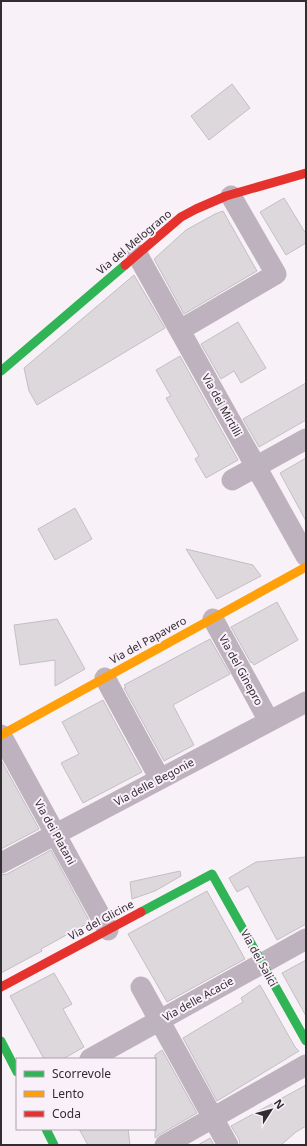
<svg xmlns="http://www.w3.org/2000/svg" width="307" height="1146" viewBox="0 0 307 1146" font-family="'Noto Sans',sans-serif">
  <rect width="100%" height="100%" fill="#f8f2f8"/>
  <path fill="#dcd8dc" stroke="#c3bfc3" d="M232,84L250,108L209,140L191,116Z
    M284,198L306,234V243L286,255L260,212Z
    M223,211L257,271L184,314L154,259L186,230L215,214Z
    M134,275L165,328L37,405L29,391L24,368Z
    M238,322L266,368L241,383L234,371L221,379L201,344Z
    M180,356L238,460L206,478L195,459L199,456L166,398L171,396L156,370Z
    M306,383V420L259,447L243,419Z
    M306,458V521L280,473Z
    M75,508L92,539L55,560L38,529Z
    M186,549L253,565L261,576L217,599Z
    M277,602L298,640L254,665L252,662L251,663L231,627Z
    M57,619L85,669L55,686V660L20,665L14,625Z
    M210,639L230,674L173,705L194,745L164,761L124,688L126,687L124,685Z
    M103,700L142,772L83,803L61,763L79,754L62,722Z
    M1,760L39,829L1,849Z
    M51,850L90,922L41,949L42,951L1,973V875L7,874Z
    M306,857V924L277,940L248,886L237,892L229,878L256,862Z
    M180,871L181,876L155,891L132,899L130,882Z
    M207,891L245,959L167,1002L128,934Z
    M306,960V1016L282,973Z
    M54,973L72,1004L63,1009L84,1047L63,1059H44L10,996Z
    M260,985L295,1047L299,1051L217,1101L183,1038L243,1002L241,998Z
    M162,1050L197,1113L159,1135L155,1138V1055Z
    M306,1085V1126L296,1132L281,1145H240L239,1139L231,1126Z
    M79,1129H128L130,1145H88Z
    M210,1138L214,1145H198Z"/>
  <g fill="none" stroke-linecap="round" stroke-linejoin="round">
    <path stroke="#beb2bf" stroke-width="21" d="M137,254L306,556
      M180,330L276,274L231,196
      M232,480L306,439
      M213,619L269,721
      M105,678L160,779
      M1,735L108,930
      M1,863L306,702
      M141,987L228,1145
      M90,1059L306,939
      M165,1145L306,1065"/>
    <path stroke="#30b455" stroke-width="9" d="M1,371L125,265
      M141,912L212,874L306,1041
      M1,1041L17,1072
      M46,1129L54,1145"/>
    <path stroke="#ff9f0a" stroke-width="9" d="M1,735L306,567"/>
    <path stroke="#e5322d" stroke-width="9" d="M125,265L181,217L196,209L226,196L306,173
      M1,987L141,912"/>
  </g>
  <g text-anchor="middle" stroke-width="4" stroke-linejoin="round" paint-order="stroke">
    <g font-size="11" fill="#312d31" stroke="#faf0fa">
      <text transform="translate(134 242) rotate(-40)" y="4">Via del Melograno</text>
      <text transform="translate(222 405) rotate(61)" y="4">Via dei Mirtilli</text>
      <text transform="translate(148 640) rotate(-29)" y="4">Via del Papavero</text>
      <text transform="translate(241 670) rotate(61)" y="4">Via del Ginepro</text>
      <text transform="translate(154 782) rotate(-28)" y="4">Via delle Begonie</text>
      <text transform="translate(55 832) rotate(61)" y="4">Via dei Platani</text>
      <text transform="translate(101 920) rotate(-28)" y="4">Via del Glicine</text>
      <text transform="translate(259 958) rotate(61)" y="4">Via dei Salici</text>
      <text transform="translate(198 999) rotate(-29)" y="4">Via delle Acacie</text>
    </g>
  </g>
  <rect width="307" height="1146" fill="none" stroke="#312d31" stroke-width="4"/>
  <rect x="16" y="1058" width="140" height="72" fill="#faf0fa" stroke="#aaa2aa"/>
  <rect x="24" y="1071" width="20" height="6" fill="#30b455" stroke="#aaa2aa"/>
  <text x="52" y="1078" font-size="12" fill="#312d31">Scorrevole</text>
  <rect x="24" y="1091" width="20" height="6" fill="#ff9f0a" stroke="#aaa2aa"/>
  <text x="52" y="1098" font-size="12" fill="#312d31">Lento</text>
  <rect x="24" y="1111" width="20" height="6" fill="#e5322d" stroke="#aaa2aa"/>
  <text x="52" y="1118" font-size="12" fill="#312d31">Coda</text>
  <g transform="translate(271 1110) rotate(54)" stroke="#faf0fa" stroke-width="3" paint-order="stroke">
  <path d="M0-3L7 15L0 10L-7 15Z" fill="#312d31"/>
  <text y="-6" font-size="11" font-weight="bold" text-anchor="middle" fill="#312d31">N</text>
  </g>
</svg>
